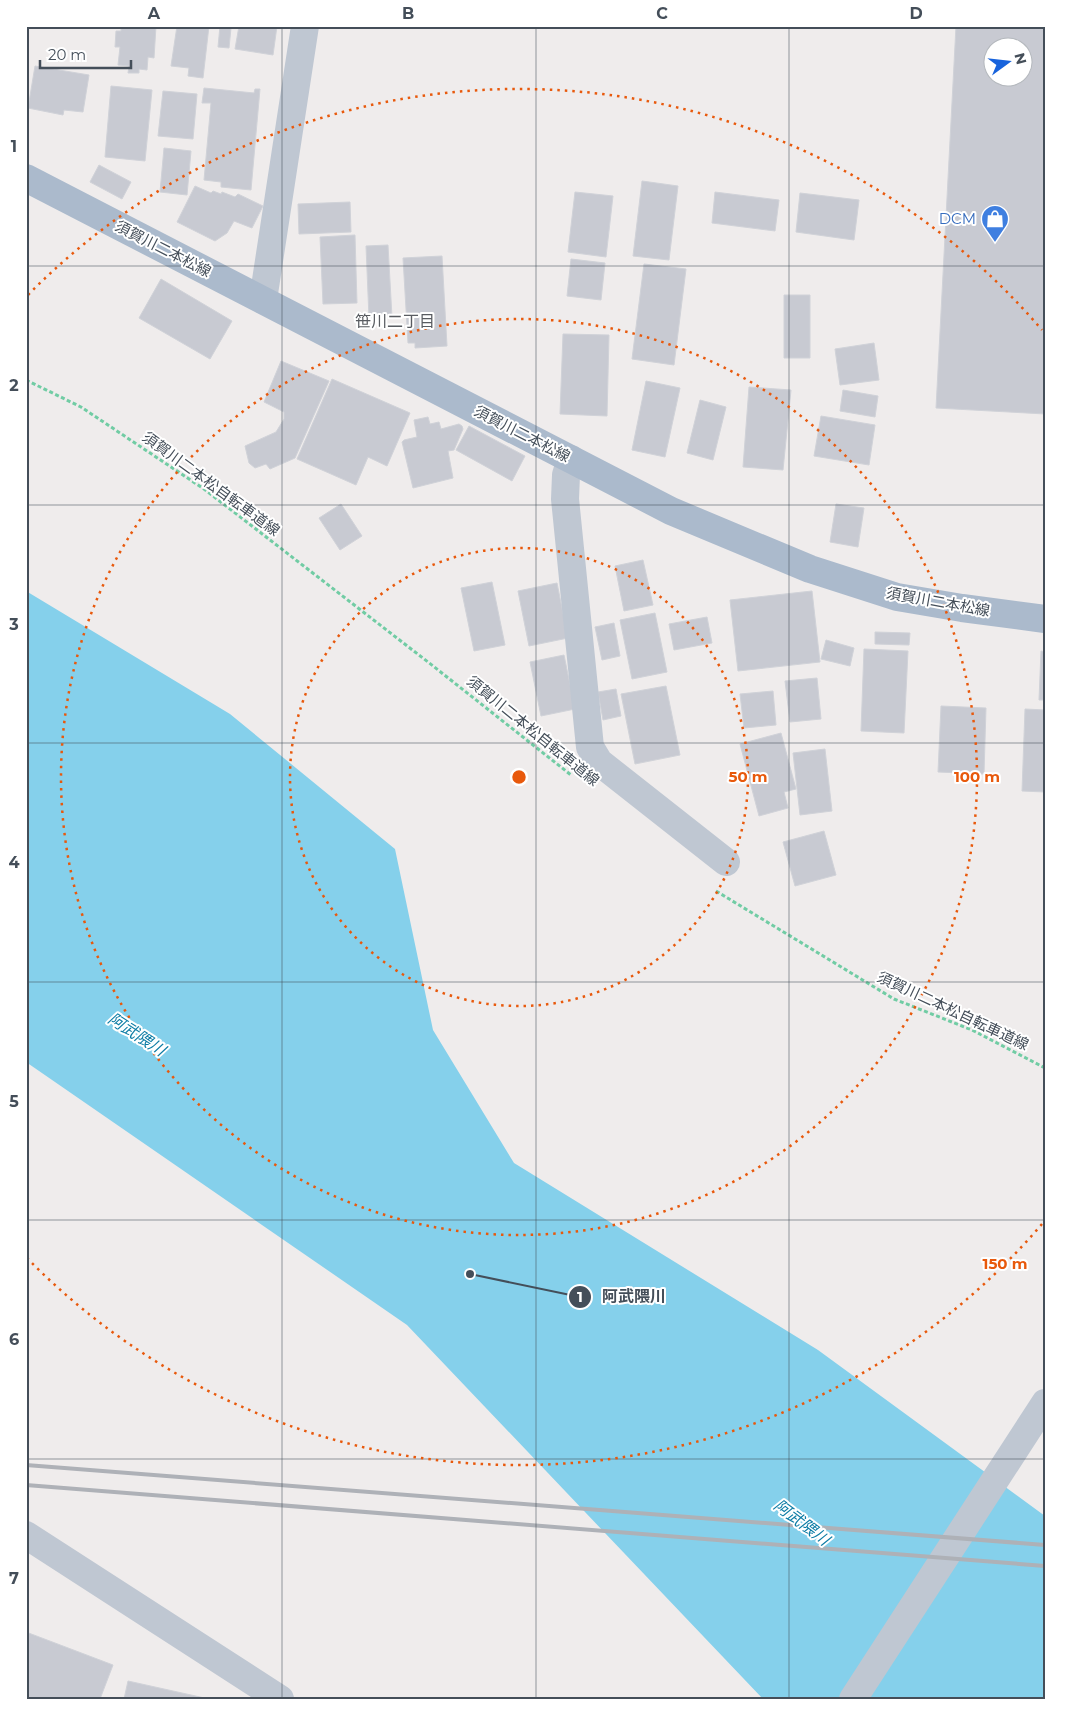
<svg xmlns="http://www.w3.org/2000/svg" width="1071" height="1725" viewBox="0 0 1071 1725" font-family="Montserrat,'Noto Sans JP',sans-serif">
  <rect width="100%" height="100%" fill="#efecec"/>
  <path fill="#85d0eb" d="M26,591L230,714L395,849L433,1030L514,1163L818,1350L1045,1516V1699H763L407,1325L26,1062Z"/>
  <path fill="#c8cad2" stroke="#d0d2d8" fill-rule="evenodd" d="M121,26H156L154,58L148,57L147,70L139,69V73H128L129,66L118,65L120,47H115L116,31H121Z
    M177,26H209L203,78L188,76L189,68L171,66Z
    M220,26L231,28L229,48L218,47Z
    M239,26H277L273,55L235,49Z
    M956,26H1045V414L936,408ZM994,48H1024V78H994Z
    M35,66L89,75L83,112L64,110L63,115L28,108Z
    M111,86L152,90L145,161L105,157Z
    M204,88L254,93L255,89H260L251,190L221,187V182L204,180L211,103H202Z
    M163,91L197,94L193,139L158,136Z
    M164,148L191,151L187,195L160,192Z
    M99,165L131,182L122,199L90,182Z
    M642,181L678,186L669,260L633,256Z
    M195,186L211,193L213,191L221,194L222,192L235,197L238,194L263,206L252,228L234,221L227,233L215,241L177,222Z
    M575,192L613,196L606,257L568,252Z
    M715,192L779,200L775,231L712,223Z
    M800,193L859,200L854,240L796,232Z
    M350,202L351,232L299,234L298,204Z
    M355,235L357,303L323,304L320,237Z
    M388,245L392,317L369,318L366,246Z
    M442,256L447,346L415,348V343H408L403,258Z
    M571,259L605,263L601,300L567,296Z
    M644,264L686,269L674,365L632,359Z
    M161,279L232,321L210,359L139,318Z
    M784,295H810V358H784Z
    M563,334L609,335L607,416L560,414Z
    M874,343L879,380L840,385L835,349Z
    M281,361L329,381L295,458L270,469L266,464L255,468L249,463L245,446L276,432L284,419V412L264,402Z
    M332,379L410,413L387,466L368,457L356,485L297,459Z
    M646,381L680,388L665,457L632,450Z
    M749,387L791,390L783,470L743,467Z
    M843,390L878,396L875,417L840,411Z
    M700,400L726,407L713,460L687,453Z
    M821,416L875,425L869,465L814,456Z
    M428,417L430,424L439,422L441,429L459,424L462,426L463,429L454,450L448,451L453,478L413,488L402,442L404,440L417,437L414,420Z
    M469,426L525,456L512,481L456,450Z
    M341,504L362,536L340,550L319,518Z
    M836,504L864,508L858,547L830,542Z
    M643,560L653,605L624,611L615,566Z
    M492,582L505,645L474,651L461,588Z
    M557,583L568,638L529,646L518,591Z
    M812,591L820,662L738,671L730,600Z
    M655,613L667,672L632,679L620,620Z
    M707,617L712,643L674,650L669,624Z
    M614,623L620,656L602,660L595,627Z
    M875,632L910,633L909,645L875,644Z
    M826,640L854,648L850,666L821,659Z
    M864,649L908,651L904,733L861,731Z
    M1041,651L1045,652V700H1039Z
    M564,655L575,709L541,716L530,662Z
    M817,678L821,719L790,722L785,681Z
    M666,686L680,755L635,764L621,694Z
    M616,689L621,716L603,720L598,692Z
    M773,691L776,725L744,728L740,694Z
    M941,706L986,708L984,774L938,772Z
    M1025,709L1045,710V792L1022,791Z
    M781,733L796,789L784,792L788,808L759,816L740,744Z
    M825,749L832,811L800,815L793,753Z
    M824,831L836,875L795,886L783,842Z
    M26,1632L113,1665L100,1699H26Z
    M128,1681L209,1699H124Z"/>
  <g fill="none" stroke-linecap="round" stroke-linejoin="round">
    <path stroke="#71cca4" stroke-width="3" stroke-dasharray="4 2.5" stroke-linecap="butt" d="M26,380L81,407L204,489L428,662L571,775
      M716,891L894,999L972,1030L1045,1068"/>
    <path stroke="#bfc7d2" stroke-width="28" d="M263,300L305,26
      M571,459L566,475L565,499L590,747L599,762L726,862
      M26,1535L280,1699
      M853,1699L1045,1403"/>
    <path stroke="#abbacc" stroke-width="28" d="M26,178L671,511L810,569L897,597L962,608L1045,619"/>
    <path stroke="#aeb1b7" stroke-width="4" d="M26,1465L1045,1545
      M26,1485L1045,1566"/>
  </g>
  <path fill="none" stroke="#444e59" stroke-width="1" stroke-opacity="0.55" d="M282,26V1699M536,26V1699M789,26V1699M26,266H1045M26,505H1045M26,743H1045M26,982H1045M26,1220H1045M26,1459H1045"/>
  <g fill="none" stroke="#e8590c" stroke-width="2.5" stroke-dasharray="2.5 5">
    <circle cx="519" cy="777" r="229"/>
    <circle cx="519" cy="777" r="458"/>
    <path d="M1042 1224A688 688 0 0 1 28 1259M28 295A688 688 0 0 1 1042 330"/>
  </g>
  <defs>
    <symbol id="shop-pin" viewBox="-11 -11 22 30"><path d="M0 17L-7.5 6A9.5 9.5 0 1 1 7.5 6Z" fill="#3f7fe0" stroke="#fff"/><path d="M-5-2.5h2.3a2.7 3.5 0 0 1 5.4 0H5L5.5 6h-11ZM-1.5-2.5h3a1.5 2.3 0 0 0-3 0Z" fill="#fff"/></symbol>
  </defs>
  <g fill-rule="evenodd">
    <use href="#shop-pin" x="979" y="203" width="32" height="43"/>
  </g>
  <g text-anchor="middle" stroke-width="4" stroke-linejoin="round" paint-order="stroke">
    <g font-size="15" fill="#366cbe" stroke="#fff" text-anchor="end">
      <text x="976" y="224">DCM</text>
    </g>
    <g font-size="15" fill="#444e59" stroke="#fff">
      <text transform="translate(163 249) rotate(27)" y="5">須賀川二本松線</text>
      <text transform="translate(522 434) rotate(27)" y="5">須賀川二本松線</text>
      <text transform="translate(211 484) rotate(36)" y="5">須賀川二本松自転車道線</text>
      <text transform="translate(938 602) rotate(10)" y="5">須賀川二本松線</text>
      <text transform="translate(533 731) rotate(39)" y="5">須賀川二本松自転車道線</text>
      <text transform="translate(953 1011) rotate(25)" y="5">須賀川二本松自転車道線</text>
    </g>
    <g font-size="16" fill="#595c61" stroke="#fff">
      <text x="395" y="327">笹川二丁目</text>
    </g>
    <g font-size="16" font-style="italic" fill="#0c7ca5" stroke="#fff">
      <text transform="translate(137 1034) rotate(33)" y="6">阿武隈川</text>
      <text transform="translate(802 1522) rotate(37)" y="6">阿武隈川</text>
    </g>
  </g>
  <circle cx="519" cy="777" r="8" fill="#e8590c" stroke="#fff" stroke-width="2.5"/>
  <g font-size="15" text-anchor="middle" font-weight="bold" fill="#e8590c" stroke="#fff" stroke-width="4" stroke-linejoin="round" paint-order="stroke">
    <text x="748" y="782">50 m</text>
    <text x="977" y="782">100 m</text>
    <text x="1005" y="1269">150 m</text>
  </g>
  <path fill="none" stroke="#444e59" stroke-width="2" d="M470 1274L580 1297"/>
  <g fill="#444e59" stroke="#fff" stroke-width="2">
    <circle cx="470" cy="1274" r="5"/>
    <circle cx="580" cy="1297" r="12"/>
  </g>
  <g font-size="15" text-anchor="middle" font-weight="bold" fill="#fff">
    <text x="580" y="1302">1</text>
  </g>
  <g font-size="16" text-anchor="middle" font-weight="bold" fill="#444e59" stroke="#fff" stroke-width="4" stroke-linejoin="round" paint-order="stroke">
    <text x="634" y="1302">阿武隈川</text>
  </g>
  <rect width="1071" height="1725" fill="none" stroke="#ffffff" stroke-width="55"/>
  <g transform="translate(1008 62) rotate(75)"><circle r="24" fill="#ffffff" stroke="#b4b8bd"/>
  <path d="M0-4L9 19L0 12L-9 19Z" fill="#1863dc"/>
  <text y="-8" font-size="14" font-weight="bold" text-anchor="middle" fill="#444e59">N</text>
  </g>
  <path d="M40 60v8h91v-8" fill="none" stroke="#444e59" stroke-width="2.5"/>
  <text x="48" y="60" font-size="15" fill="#444e59" stroke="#ffffff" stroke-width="4" paint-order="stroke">20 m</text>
  <rect x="28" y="28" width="1016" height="1670" fill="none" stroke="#444e59" stroke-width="2"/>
  <g font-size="16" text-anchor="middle" font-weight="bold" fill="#444e59">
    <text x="154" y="19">A</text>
    <text x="408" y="19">B</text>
    <text x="662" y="19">C</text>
    <text x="916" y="19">D</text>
    <text x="14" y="152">1</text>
    <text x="14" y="391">2</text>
    <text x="14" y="630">3</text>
    <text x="14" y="868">4</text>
    <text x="14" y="1107">5</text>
    <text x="14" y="1345">6</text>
    <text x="14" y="1584">7</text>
  </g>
</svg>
